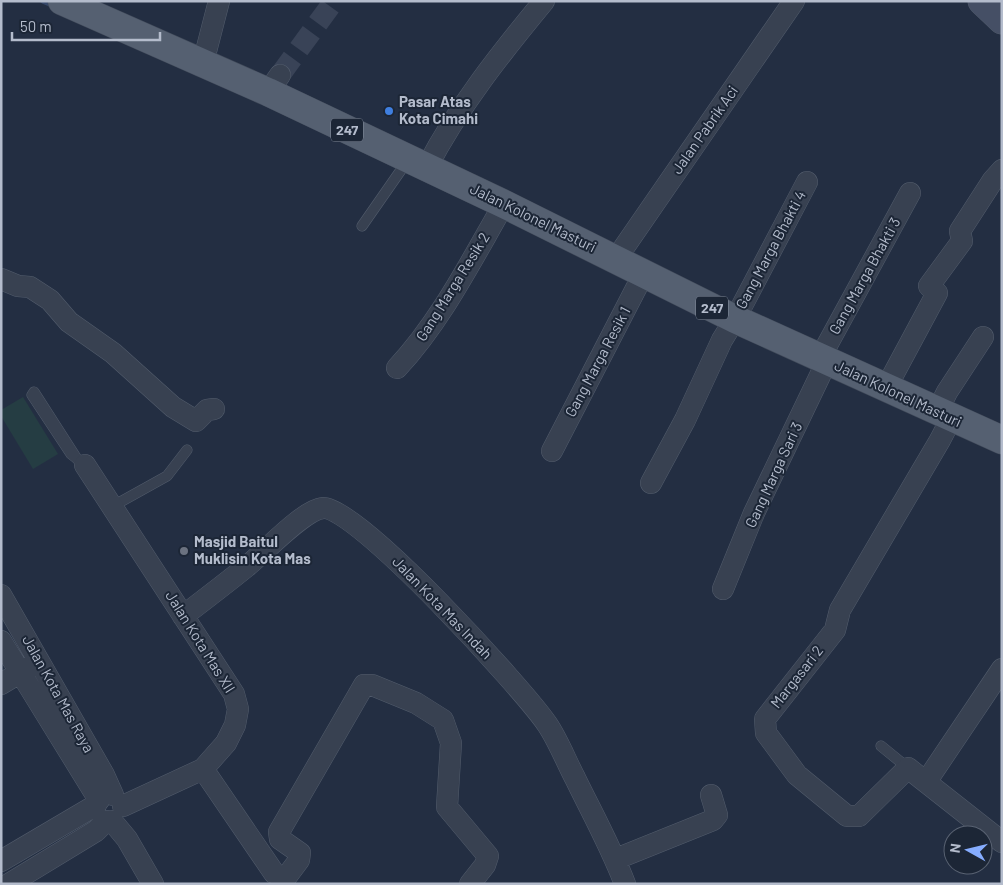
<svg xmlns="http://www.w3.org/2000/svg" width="1003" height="885" viewBox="0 0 1003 885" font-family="Barlow,sans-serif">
  <rect width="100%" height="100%" fill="#232e42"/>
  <path fill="#253d43" d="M23,397L58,454L33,469L1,416V410Z"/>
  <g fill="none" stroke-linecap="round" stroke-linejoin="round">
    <path stroke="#36486a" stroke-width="5.5" d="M43,1L55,6"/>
    <path stroke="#394357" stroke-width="21" stroke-dasharray="21 11" stroke-linecap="butt" d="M280,75L334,1"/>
    <defs>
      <path id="service" d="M362,226L408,160
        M77,459L34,392L32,395L71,454L85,465
        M113,506L167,476L187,450
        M881,746L908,768"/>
      <path id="minor" d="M203,63L219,1
        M268,92L280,75
        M427,167C458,107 501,53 544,1
        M616,259L794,1
        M1,279L18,286L30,287L50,300L69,322L113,353L173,407L196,421L207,410L214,409
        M820,358L910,193
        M397,368C441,321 472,259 504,204
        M886,388L937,293L929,286L962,241L960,231L993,180L1002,170
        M937,412L947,392L983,337
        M951,419L940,440L840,610L835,630L765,719L766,733L797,775L847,816H859L908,768L1002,842
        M552,451L644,273
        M85,465L234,694L238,709L235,725L226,743L203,769L123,806
        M651,483L685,420L722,340L735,319L807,182
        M723,589L754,513L827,361
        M1,595L104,775L113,795
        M183,616C204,600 225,584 246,567C264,553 303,510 323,508C356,505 524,690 547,724C558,740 566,761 575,778C592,813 611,847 625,884
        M1,641L99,800
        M1,684L31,666
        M203,769L274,873
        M926,782L1002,669
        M112,821L127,839L153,884
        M616,859L713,820L717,815L711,795
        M1,861L96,805
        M9,884L96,831L106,821
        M281,884L299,860L300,853L280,839L279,832L364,685H372L416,703L443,720L451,743L447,807L488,856L485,865L470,884"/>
      <path id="secondary" d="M982,1L1002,20"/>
      <path id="primary" d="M62,1L268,92L504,204L735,319L1002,440"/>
    </defs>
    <use href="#service" stroke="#525c6c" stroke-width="11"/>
    <use href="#minor" stroke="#525c6c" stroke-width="22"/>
    <use href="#secondary" stroke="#525c6c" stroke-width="29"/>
    <use href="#primary" stroke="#414a5a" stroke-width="29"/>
    <use href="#service" stroke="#384151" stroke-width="10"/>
    <use href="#minor" stroke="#384151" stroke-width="21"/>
    <use href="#secondary" stroke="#454f65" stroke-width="28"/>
    <use href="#primary" stroke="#556071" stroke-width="28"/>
  </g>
  <circle fill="#3f7fe0" stroke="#1c2636" stroke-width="2" cx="389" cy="111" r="5"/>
  <circle fill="#6b7280" stroke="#1c2636" stroke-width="2" cx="184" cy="551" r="5"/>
  <g text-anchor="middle" stroke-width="4" stroke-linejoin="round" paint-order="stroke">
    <g fill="#1c2636" stroke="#868f9f" stroke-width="1">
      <rect x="331" y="118.5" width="32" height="23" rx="4"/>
      <rect x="696" y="296.5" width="32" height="23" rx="4"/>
    </g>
    <g font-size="14" font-weight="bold" fill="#b4bccc">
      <text x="347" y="135">247</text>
      <text x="712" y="313">247</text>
    </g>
    <g font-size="15" font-weight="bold" fill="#b4bccc" stroke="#1c2636" text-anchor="start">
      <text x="399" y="107">Pasar Atas<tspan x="399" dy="17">Kota Cimahi</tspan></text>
      <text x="194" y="547">Masjid Baitul<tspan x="194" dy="17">Muklisin Kota Mas</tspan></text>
    </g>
    <g font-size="15" fill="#b4bccc" stroke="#1c2636">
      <text transform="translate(705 130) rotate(-55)" y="5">Jalan Pabrik Aci</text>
      <text transform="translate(533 218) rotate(26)" y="5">Jalan Kolonel Masturi</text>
      <text transform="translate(771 250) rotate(-62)" y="5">Gang Marga Bhakti 4</text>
      <text transform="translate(865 276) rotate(-61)" y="5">Gang Marga Bhakti 3</text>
      <text transform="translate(453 287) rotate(-58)" y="5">Gang Marga Resik 2</text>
      <text transform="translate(598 362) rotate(-62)" y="5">Gang Marga Resik 1</text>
      <text transform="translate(898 394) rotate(25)" y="5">Jalan Kolonel Masturi</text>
      <text transform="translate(774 475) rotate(-65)" y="5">Gang Marga Sari 3</text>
      <text transform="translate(442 608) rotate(46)" y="5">Jalan Kota Mas Indah</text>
      <text transform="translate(200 642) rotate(58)" y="5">Jalan Kota Mas XII</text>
      <text transform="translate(797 677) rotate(-52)" y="5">Margasari 2</text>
      <text transform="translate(58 694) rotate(61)" y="5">Jalan Kota Mas Raya</text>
    </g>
  </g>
  <rect width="1003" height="885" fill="none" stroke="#b4bccc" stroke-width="5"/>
  <g transform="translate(968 850) rotate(278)"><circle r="24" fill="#1c2636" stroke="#596272"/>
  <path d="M0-4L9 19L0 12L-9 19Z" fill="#86adff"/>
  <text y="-8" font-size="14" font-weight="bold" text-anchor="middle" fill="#b4bccc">N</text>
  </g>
  <path d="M12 32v8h148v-8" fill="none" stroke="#b4bccc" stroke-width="2.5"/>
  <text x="20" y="32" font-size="15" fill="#b4bccc" stroke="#1c2636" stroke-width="4" paint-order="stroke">50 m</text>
</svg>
